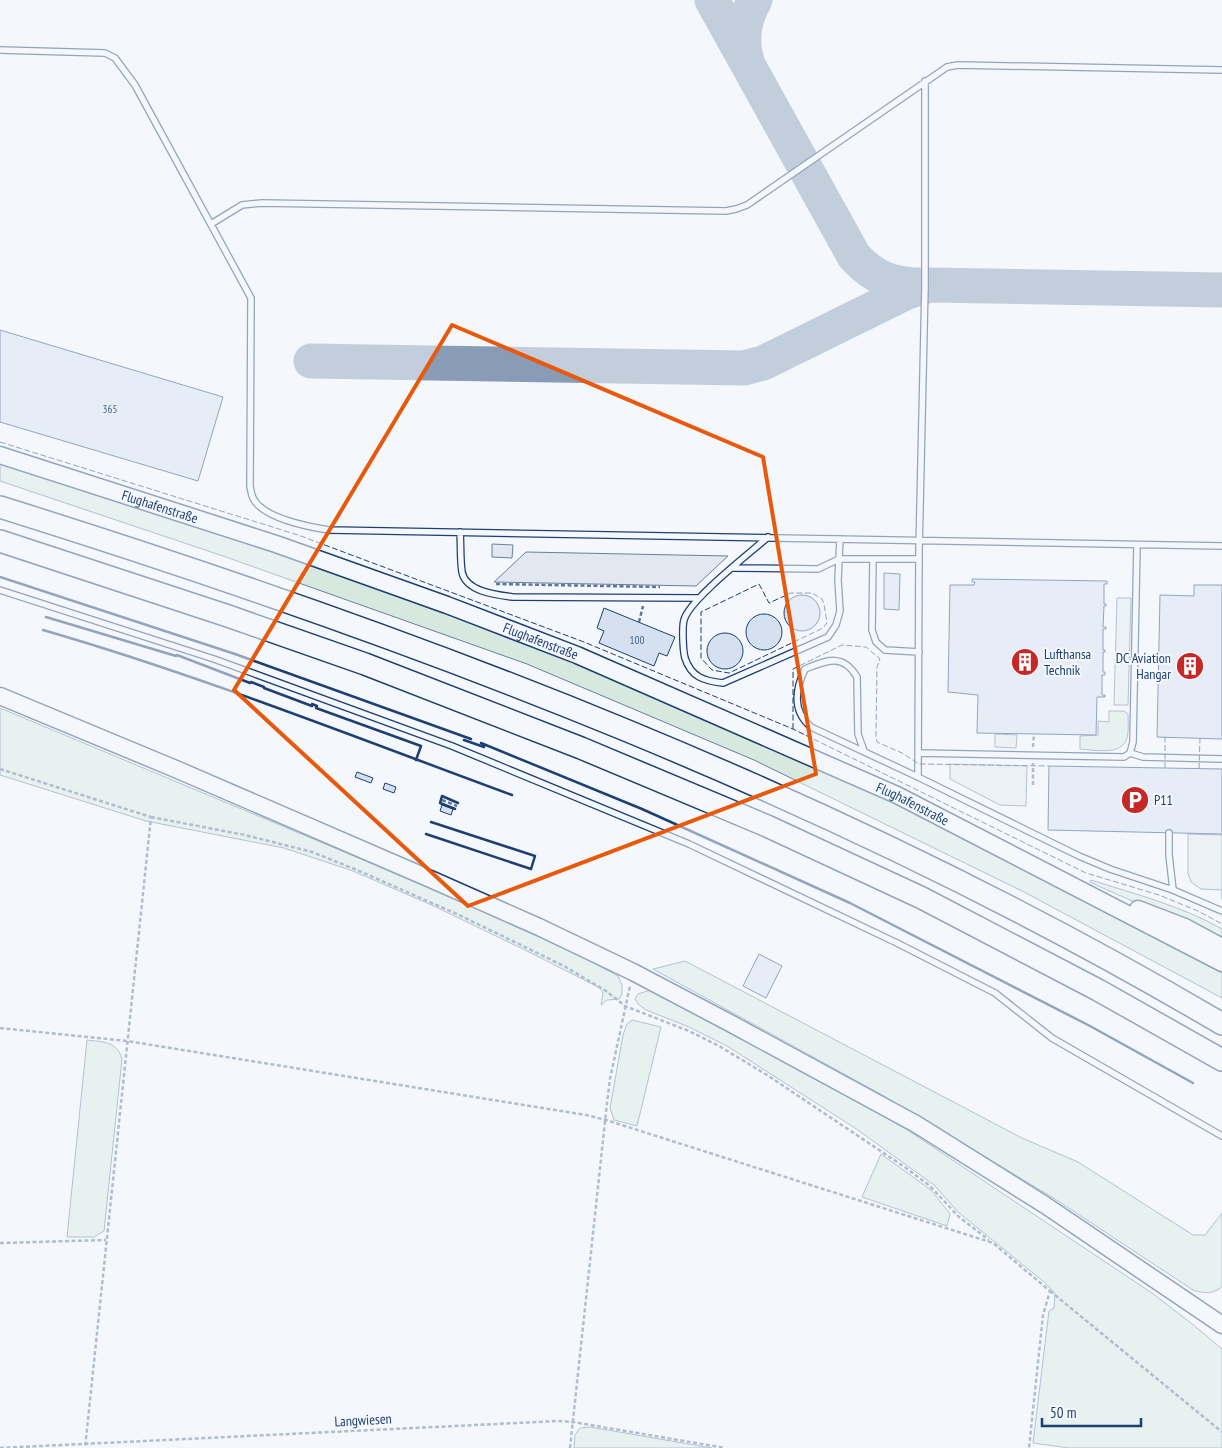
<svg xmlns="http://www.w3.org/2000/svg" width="1222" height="1448" viewBox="0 0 1222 1448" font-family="'PT Sans Narrow',sans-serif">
  <rect width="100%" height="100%" fill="#f4f7fb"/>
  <path fill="#d7e8df" stroke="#687fa3" d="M0,461L320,568L552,653L806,759L983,845L1222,973V998L1024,892L754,760L527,664L223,556L0,481Z
    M0,708L428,887L573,952L618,976L622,985V994L619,999L607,1000L601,1005L603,993L600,988L533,954L436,907L353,871L284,848L146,821L0,775Z
    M1109,711H1124L1128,714C1128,721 1129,731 1127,738C1122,756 1094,750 1080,749V736L1098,735V721L1109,722Z
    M1091,880C1135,894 1182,906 1222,929V939C1179,919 1134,903 1090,882Z
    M685,961L1022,1138L1078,1162L1193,1235H1205L1222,1213V1287C1212,1294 1205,1294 1193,1290L1055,1199L884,1096L653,969Z
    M650,990L783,1060L906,1129L1152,1293L1191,1323L1222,1349V1448H1069L1033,1443L1049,1311L1054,1308L1055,1293L1044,1282L958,1212L934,1185L855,1128L727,1046L689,1027L646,1010L638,1004L635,999L638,994Z
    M632,1020L661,1027L637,1126L614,1120L610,1108L623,1035L627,1024Z
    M87,1040C103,1042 117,1041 122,1059L104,1231L94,1237H67Z
    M881,1154L931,1190L950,1214L947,1226L862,1197Z
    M590,1427L712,1448H574L575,1435L580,1428Z"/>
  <path fill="#e3e8f0" stroke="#687fa3" d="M492,544L513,545L512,558L492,557Z
    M526,552L728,556L696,586L494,582Z
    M1117,598H1131L1128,705H1114Z
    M995,734L1017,735L1016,748L995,747Z
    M950,764L1027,766L1026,806L1000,805L950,779Z
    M1188,834L1222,835V899V890L1201,889L1191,882L1188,873Z"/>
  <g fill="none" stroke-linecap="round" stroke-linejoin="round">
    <path stroke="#889bb7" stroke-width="35" d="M712,0L854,256C875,280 897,286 928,285
      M747,61C740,39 744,19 755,0
      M311,361L744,368L763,363L907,292L930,285L1222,290"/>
  </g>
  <path fill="#d5e0f0" stroke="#1d3f73" d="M0,330L223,397L198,481L0,422Z
    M884,573L900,574L899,610L884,609Z
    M972,579L1107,581V584H1104V604H1106V606H1104L1103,627H1106V629H1103V650H1105V652H1103V672H1105V675H1102V695H1105V697H1097L1096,735L977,733L978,695L948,692L950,585H974L975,582H972Z
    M1194,585H1222V739L1157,737L1160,595L1194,596Z
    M784 613a18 18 0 1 1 36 0a18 18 0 1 1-36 0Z
    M604,608L675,637L667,656L659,653L654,666L599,643L604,631L597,628Z
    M746 632a18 18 0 1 1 36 0a18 18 0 1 1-36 0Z
    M707 651a18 18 0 1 1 36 0a18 18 0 1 1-36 0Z
    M1049,766L1222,769V834L1048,830Z
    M357,772L373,778L371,783L355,777Z
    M385,783L396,787L394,793L383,789Z
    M442,805L453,809L451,815L440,811Z
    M759,954L782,966L766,998L743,986Z"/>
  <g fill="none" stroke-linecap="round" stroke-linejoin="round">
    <defs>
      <path id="lane" d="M0,50L105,53L115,58L135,85L251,298L250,486C251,490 251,494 253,498C262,518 309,527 329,530L1222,546
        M211,224L242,205L262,203L726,211L736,209L747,205L947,67L958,65L1222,70
        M460,532C461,545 460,559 462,572C466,592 497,595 513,597L698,598
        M768,537C750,553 689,600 684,620C682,627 683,651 685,658C691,677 704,681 723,683L828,637L836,625L840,611L838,580L840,539
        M873,559L872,630L876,642L885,650L919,652
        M733,568L818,569L839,559H919
        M0,590L214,659L452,746L689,844L897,943L995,993L1052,1038L1222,1136
        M864,751L858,734L857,677C843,653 827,660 805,669C795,690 792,711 811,727L918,777L1079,856L1110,869L1173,890L1222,911
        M918,753L1124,757L1130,753L1143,757L1222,759
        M1130,753L1133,742L1137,545
        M918,777L919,551L925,286V81
        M1169,833V855L1173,890"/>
      <g id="secondary">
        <path id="s1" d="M0,455L276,544L447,605L577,655L897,795L1222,963"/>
        <path d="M0,696L178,770L435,881L539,927L633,972L728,1022L916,1124L1045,1205L1222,1325"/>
        <path d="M1138,909L1185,927L1222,947"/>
      </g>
      <path id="highway" d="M0,507C422,639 840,798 1222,1024
        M0,541L228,616L365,664L581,748L767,826L922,898L1098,990L1222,1060"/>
    </defs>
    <use href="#lane" stroke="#1d3f73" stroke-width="8"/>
    <use href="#secondary" stroke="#1d3f73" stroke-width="19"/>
    <use href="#highway" stroke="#1d3f73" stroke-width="24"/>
    <path stroke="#5e769c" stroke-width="2.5" stroke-dasharray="4 2.5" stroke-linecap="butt" d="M496,584L660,587
      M639,622L643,606
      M1033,747L1034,734
      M0,769L151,817L85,1448
      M1033,785V763
      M442,800L457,806
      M151,817L245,835L312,852L357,870L459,915L564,966L606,991L625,1006L689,1031L719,1046L767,1075L906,1168L930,1186L959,1217L989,1240
      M0,1028L127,1041L586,1115L606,1120L993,1243L1050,1291L1043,1315L1029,1448
      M0,1243L106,1240
      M1050,1291L1222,1432
      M0,1448L558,1421L573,1422L725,1448
      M570,1448L607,1103L610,1079L630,986"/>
    <use href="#lane" stroke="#f4f7fb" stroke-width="5.5"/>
    <use href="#secondary" stroke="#f4f7fb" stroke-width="16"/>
    <use href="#highway" stroke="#f4f7fb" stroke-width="21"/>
    <path stroke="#1d3f73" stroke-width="1" stroke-dasharray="6 2.5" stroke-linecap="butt" d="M0,442L298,535L584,642L793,729L1086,873L1159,895L1198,911L1222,924
      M759,584L769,603L791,593H812L822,599L824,604L827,623L823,628L729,673L712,670L701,658V612Z
      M793,729V669L842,645L866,647L880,659L877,667L876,737L877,742L902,753L919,764L1049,766
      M1165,768V737
      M1199,769L1200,738"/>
    <path stroke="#1d3f73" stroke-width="2.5" d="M0,577L235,654L471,739
      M46,617L176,656L177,655L250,683L251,682L264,687V688L312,706V704L317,706L316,708L421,746L416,760
      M43,630C202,676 357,738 512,795
      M464,740L484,747
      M481,743L642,809L850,903L1090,1026L1193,1083
      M455,809L440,803L442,796L458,803
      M426,834L531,869L535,856L431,822"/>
  </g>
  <path d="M0 0H1222V1448H0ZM452,325L763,457L816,774L468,906L234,690Z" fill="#f4f7fb" fill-opacity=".55" fill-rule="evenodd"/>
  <path fill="none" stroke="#e8590c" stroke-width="4" stroke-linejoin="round" d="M452,325L763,457L816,774L468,906L234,690Z"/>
  <defs>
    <symbol id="building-disc" viewBox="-11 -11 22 22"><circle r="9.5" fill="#c62828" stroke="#f4f7fb"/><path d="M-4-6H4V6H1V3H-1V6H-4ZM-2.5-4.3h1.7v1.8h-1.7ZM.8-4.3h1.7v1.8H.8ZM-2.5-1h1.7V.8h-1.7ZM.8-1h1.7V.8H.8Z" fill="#fff"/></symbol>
    <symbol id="parking-disc" viewBox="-11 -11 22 22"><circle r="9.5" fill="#c62828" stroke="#f4f7fb"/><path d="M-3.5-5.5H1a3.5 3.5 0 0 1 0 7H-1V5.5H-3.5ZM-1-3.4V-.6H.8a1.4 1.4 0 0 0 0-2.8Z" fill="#fff"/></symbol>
  </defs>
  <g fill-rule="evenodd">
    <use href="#building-disc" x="1009" y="646" width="32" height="32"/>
    <use href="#building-disc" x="1174" y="650" width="32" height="32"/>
    <use href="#parking-disc" x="1119" y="784" width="32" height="32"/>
  </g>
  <g text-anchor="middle" stroke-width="4" stroke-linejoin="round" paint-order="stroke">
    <g font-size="11" fill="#4b6792">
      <text x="110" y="413">365</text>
      <text x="637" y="644">100</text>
    </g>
    <g font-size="14" fill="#1d3f73" stroke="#f4f7fb">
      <text dy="5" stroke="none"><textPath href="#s1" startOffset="168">Flughafenstraße</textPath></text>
      <text dy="5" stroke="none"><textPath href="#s1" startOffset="572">Flughafenstraße</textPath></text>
      <text dy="5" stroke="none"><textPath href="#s1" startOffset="978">Flughafenstraße</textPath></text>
      <text transform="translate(363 1420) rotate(-3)" y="5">Langwiesen</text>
    </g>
    <g font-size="14" fill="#1d3f73" stroke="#f4f7fb" text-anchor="start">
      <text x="1044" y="659">Lufthansa<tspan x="1044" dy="16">Technik</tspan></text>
      <text x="1171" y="663" text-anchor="end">DC Aviation<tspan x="1171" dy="16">Hangar</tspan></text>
      <text x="1154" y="805">P11</text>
    </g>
  </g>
  <path d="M1042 1418v8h99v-8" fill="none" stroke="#1d3f73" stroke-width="2.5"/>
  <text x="1050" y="1418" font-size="15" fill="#1d3f73" stroke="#f4f7fb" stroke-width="4" paint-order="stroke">50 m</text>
</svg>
